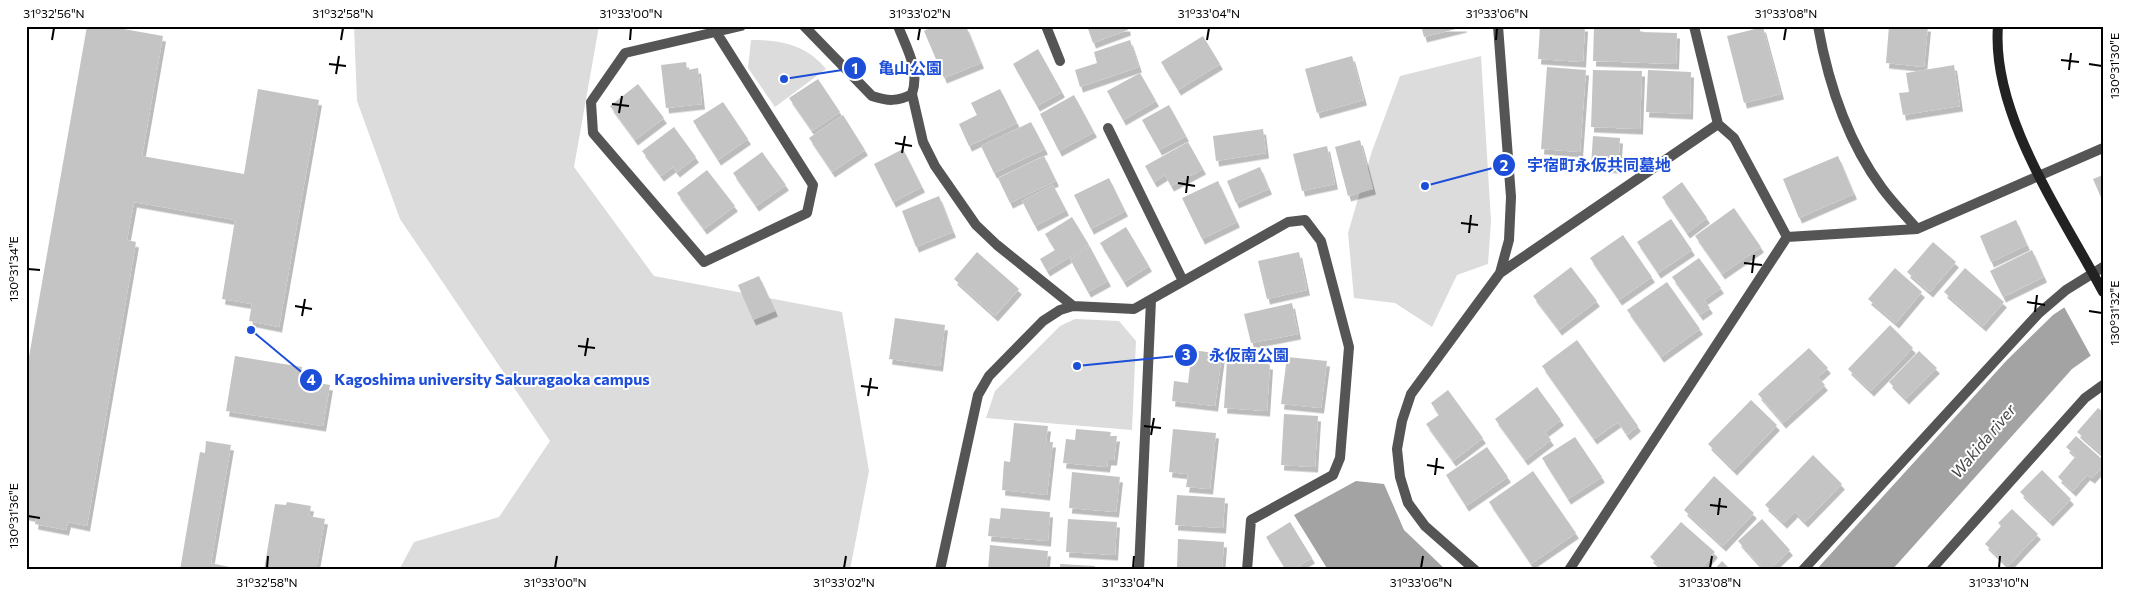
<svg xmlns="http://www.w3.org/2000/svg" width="2129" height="596" viewBox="0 0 2129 596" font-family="Commissioner,'Noto Sans JP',sans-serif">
  <defs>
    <filter id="shadow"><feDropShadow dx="3" dy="5.5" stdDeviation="0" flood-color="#0004"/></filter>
  </defs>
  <rect width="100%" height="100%" fill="#fff"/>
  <path fill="#dcdcdc" d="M354,26H599L574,167L654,276L842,312L869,471L850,570H399L414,542L499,517L550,441L400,219L357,101Z
    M751,40C781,40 807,45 826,69L775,107L748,68Z
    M1481,56L1491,221L1488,264L1457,275L1432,327L1395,303L1354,298L1348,233L1372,151L1400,76Z
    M1075,319L1119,321L1136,341L1132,430L986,418L995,391L1060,326Z"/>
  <path fill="#a3a3a3" d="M2103,281V347L2072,369L1892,570H1816L2007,360L2053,315Z
    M1356,481L1384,484L1404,530L1446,570H1328L1294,515Z"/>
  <path fill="#fff" d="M2103,279V350L2092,358L2063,305Z"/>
  <path fill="#c4c4c4" filter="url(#shadow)" d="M87,26H107L163,36L142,156L244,174L258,89L319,100L279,327L249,321L252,304L222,299L235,220L134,202L127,240L136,242L87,526L68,522L66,530L35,524L36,517L26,515V374Z
    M934,26H966L981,63L944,78L924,31Z
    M1087,26H1127L1128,30L1093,43Z
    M1421,26H1464V27L1424,37Z
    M1540,26H1585L1583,62L1538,59Z
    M1594,26H1640V32L1677,33L1676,64L1593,61Z
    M1889,26H1928L1924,67L1886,63Z
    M1763,27L1781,94L1744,103L1727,36Z
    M1203,36L1220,64L1178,90L1161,62Z
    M1130,40L1139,67L1080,87L1075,70L1097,63L1094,52Z
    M1038,49L1062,92L1037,106L1013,64Z
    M1352,56L1364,100L1317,113L1305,69Z
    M686,62L687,70L698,68L702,104L666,108L661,65Z
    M1954,65L1960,106L1903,115L1899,93L1909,92L1906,73Z
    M1547,67L1586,70L1580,152L1541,149Z
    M1593,70L1642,71L1640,129L1591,127Z
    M1648,70L1691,72L1690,114L1646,112Z
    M1140,73L1156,101L1123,120L1107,91Z
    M818,79L840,112L812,131L789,98Z
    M638,84L664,118L635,140L610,106Z
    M1000,89L1017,123L969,146L959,124L977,115L971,103Z
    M1074,95L1094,132L1059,151L1040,114Z
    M723,102L748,139L718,160L693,121Z
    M1169,105L1186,136L1159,150L1142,120Z
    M843,115L865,150L832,172L809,138Z
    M1031,122L1045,149L994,173L981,146Z
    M674,127L696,157L677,172L673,167L661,176L642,151Z
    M1263,129L1266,153L1216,161L1213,136Z
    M1593,136L1620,138L1618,168L1591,166Z
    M1360,140L1373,189L1348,196L1335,147Z
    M1188,142L1203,169L1171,186L1165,175L1154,182L1145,166Z
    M1327,146L1335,184L1302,191L1293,154Z
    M903,149L922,187L893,202L874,164Z
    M762,152L786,185L756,206L733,173Z
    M1044,156L1056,181L1010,203L998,178Z
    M1838,156L1854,194L1799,218L1783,179Z
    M1260,167L1269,189L1236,203L1227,181Z
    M707,170L735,206L704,229L677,193Z
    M2103,175V202L2093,179Z
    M1109,178L1125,211L1091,229L1074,195Z
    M1218,181L1237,222L1202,239L1182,198Z
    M1682,182L1707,218L1687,233L1662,197Z
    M1053,185L1066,210L1035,226L1022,201Z
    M939,196L953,232L916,247L902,211Z
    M1734,208L1761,247L1722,274L1695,236Z
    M1072,217L1089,245L1047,271L1040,259L1055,250L1045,234Z
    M1671,219L1692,250L1658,273L1637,242Z
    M2016,220L2027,245L1991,262L1980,236Z
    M1126,227L1149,266L1124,282L1100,243Z
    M1623,235L1652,277L1619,300L1590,258Z
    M1933,242L1956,262L1930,292L1907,272Z
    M1090,247L1108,281L1088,292L1070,259Z
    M2032,250L2044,277L2003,297L1990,271Z
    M977,252L1019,289L995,316L954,279Z
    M1299,252L1307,290L1267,299L1258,261Z
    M1699,258L1721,288L1704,300L1710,308L1700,315L1672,277Z
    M1571,267L1597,301L1559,330L1533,296Z
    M1895,268L1922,292L1896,323L1868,299Z
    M1965,268L2004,302L1983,326L1944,292Z
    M759,276L775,311L753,320L738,285Z
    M1667,282L1700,329L1661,357L1627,310Z
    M1292,303L1298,334L1251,343L1244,314Z
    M895,318L945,325L940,366L889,359Z
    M1890,325L1913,348L1871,391L1848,369Z
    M1577,340L1638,426L1627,435L1618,422L1594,439L1542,366Z
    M1809,348L1828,368L1818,377L1825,385L1783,423L1758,394Z
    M1192,350L1222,354L1215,406L1172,401L1174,381L1188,383Z
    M1919,351L1937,368L1906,399L1889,382Z
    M235,356L302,367L300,380L330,385L323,426L226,411Z
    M1287,357L1327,361L1321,408L1281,404Z
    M1227,361L1270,364L1267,411L1224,408Z
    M1537,387L1561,420L1545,432L1551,440L1525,460L1495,419Z
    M1448,390L1483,438L1453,461L1426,424L1439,415L1431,403Z
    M1751,400L1777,425L1734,470L1708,444Z
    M2098,408L2103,412V455L2077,432Z
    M1284,414L1318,416L1315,467L1281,465Z
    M1014,423L1048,426L1046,442H1053L1047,495L1002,490L1004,461L1010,462Z
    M1076,429L1111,432L1110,436H1117L1114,460H1108L1107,467L1063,463L1066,439L1075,440Z
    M1173,429L1216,433L1210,489L1186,487L1188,474L1169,472Z
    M2076,436L2103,460V466L2092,478L2087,475L2073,491L2058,477L2076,456L2066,447Z
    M1575,437L1602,477L1568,499L1542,458Z
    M206,441L231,445L211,563L243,570H180L200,452L205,453Z
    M1487,447L1508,477L1466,506L1446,475Z
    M1813,455L1842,484L1805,522L1795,512L1784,523L1765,505Z
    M2042,470L2071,499L2050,521L2020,492Z
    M1533,471L1576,533L1531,564L1489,502Z
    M1072,472L1120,477L1116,512L1069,508Z
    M1714,476L1754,513L1723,546L1684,510Z
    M1177,495L1225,498L1223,528L1175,525Z
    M287,502L311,506L309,516L325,519L316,570H264L275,504L286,505Z
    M1001,508L1050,512L1048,541L988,536L990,518L1000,519Z
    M2012,509L2038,534L2008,566L1985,544L2001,526L1998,523Z
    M1068,519L1117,522L1115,555L1066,552Z
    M1762,519L1790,550L1769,570H1764L1738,541Z
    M1290,522L1312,558L1292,570H1286L1266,537Z
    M1681,522L1715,552L1700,570H1664L1650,557Z
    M1178,539L1224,542L1222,570L1177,567Z
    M990,545L1048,551L1046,570H988Z
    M1722,561L1731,570H1714Z
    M1060,564L1095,566L1094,570H1060Z"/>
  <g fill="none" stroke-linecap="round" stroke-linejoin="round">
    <path stroke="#555" stroke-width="10" d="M804,26L872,96C887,101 898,102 912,94C920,70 907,49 898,26
      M1046,26L1060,61
      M1694,26L1718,124L1734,138L1787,237L1917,229L2103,148
      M1818,26C1828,82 1848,142 1882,188C1893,203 1906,216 1917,229
      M716,32L813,185L807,213L704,262L593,133L591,102L625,53L741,26
      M912,94L923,142L935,166L976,225L997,245L1073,306
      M1108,128L1183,281
      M1500,273L1718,124
      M940,570L978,395L989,376L1043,321L1060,310L1073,306L1134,309L1288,222L1305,220L1321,241L1349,347L1340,458L1333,475L1251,520L1247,570
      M1139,570L1151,300
      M1475,570L1425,526L1408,503L1400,477L1397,449L1402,421L1411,394L1500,273L1509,240L1511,197L1498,26
      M1569,570L1787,237
      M1803,570L2038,314L2066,290L2103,267
      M1931,570L2085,398L2103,385"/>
    <path stroke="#222" stroke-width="10" d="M1998,26C1991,115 2063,216 2103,292"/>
  </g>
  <path fill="none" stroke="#000" stroke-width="2" d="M52,40L54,28M341,40L343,28M630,40L631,28M918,40L920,28M1207,40L1209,28M1496,40L1497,28M1784,40L1786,28M2061,60L2079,62M329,64L346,66M2089,64L2102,66M2069,70L2071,53M336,74L339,56M612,104L629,106M619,113L622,96M895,143L912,146M902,153L905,136M1178,183L1195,186M1186,193L1188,176M1461,223L1478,225M1469,233L1471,215M1744,263L1762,265M28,269L40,270M1752,273L1754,255M2027,302L2045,305M295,306L312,309M2089,311L2102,313M2035,312L2037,295M302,316L305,299M578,346L595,348M585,356L588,338M861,386L878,388M868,396L871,378M1144,426L1161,428M1151,435L1154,418M1427,465L1444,468M1435,475L1437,458M1710,505L1727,507M1718,515L1720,498M28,516L40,518M267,568L268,556M555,568L557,556M844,568L846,556M1133,568L1134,556M1421,568L1423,556M1710,568L1712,556M1999,568L2000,556"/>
  <g text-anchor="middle" stroke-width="4" stroke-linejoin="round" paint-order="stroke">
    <g font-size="16" font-style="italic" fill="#444" stroke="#fff">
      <text transform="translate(1983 441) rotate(-50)" y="6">Wakida river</text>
    </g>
  </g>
  <path fill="none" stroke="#1d4ed8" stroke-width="2" d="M784 79L855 68M1425 186L1504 165M1077 366L1186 355M251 330L311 380"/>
  <g fill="#1d4ed8" stroke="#fff" stroke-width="2">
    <circle cx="784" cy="79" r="5"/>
    <circle cx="1425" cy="186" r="5"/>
    <circle cx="1077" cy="366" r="5"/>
    <circle cx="251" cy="330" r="5"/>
    <circle cx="855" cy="68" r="12"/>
    <circle cx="1504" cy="165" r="12"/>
    <circle cx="1186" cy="355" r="12"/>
    <circle cx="311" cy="380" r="12"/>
  </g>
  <g font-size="15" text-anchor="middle" font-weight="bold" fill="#fff">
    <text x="855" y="74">1</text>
    <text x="1504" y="171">2</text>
    <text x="1186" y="360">3</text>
    <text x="311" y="385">4</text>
  </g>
  <g font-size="16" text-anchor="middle" font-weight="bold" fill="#1d4ed8" stroke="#fff" stroke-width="4" stroke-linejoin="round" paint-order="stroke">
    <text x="910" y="74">亀山公園</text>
    <text x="1599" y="171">宇宿町永仮共同墓地</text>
    <text x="1249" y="361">永仮南公園</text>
    <text x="492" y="385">Kagoshima university Sakuragaoka campus</text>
  </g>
  <rect width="2129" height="596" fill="none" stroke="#ffffff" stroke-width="55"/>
  <rect x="28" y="28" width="2074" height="540" fill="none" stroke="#000" stroke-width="2"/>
  <g font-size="12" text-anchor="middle" fill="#000">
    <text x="54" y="18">31°32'56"N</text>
    <text x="343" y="18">31°32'58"N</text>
    <text x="631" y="18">31°33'00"N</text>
    <text x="920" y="18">31°33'02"N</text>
    <text x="1209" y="18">31°33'04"N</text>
    <text x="1497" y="18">31°33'06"N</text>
    <text x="1786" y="18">31°33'08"N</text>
    <text transform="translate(2115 66) rotate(-90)" y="4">130°31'30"E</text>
    <text transform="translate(14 269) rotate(-90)" y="4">130°31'34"E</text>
    <text transform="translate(2115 313) rotate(-90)" y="4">130°31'32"E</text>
    <text transform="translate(14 516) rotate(-90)" y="4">130°31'36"E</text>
    <text x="267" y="587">31°32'58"N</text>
    <text x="555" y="587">31°33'00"N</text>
    <text x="844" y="587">31°33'02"N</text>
    <text x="1133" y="587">31°33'04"N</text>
    <text x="1421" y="587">31°33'06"N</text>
    <text x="1710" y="587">31°33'08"N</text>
    <text x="1999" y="587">31°33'10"N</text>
  </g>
</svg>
